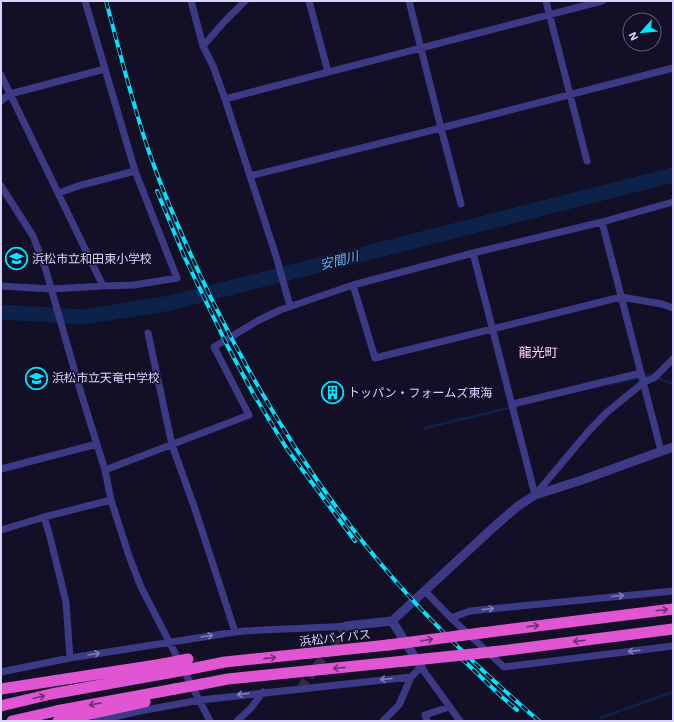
<svg xmlns="http://www.w3.org/2000/svg" width="674" height="722" viewBox="0 0 674 722" font-family="'Work Sans','Noto Sans JP',sans-serif">
  <rect width="100%" height="100%" fill="#130f26"/>
  <g fill="none" stroke-linecap="round" stroke-linejoin="round">
    <path stroke="#0c2248" stroke-width="2.5" d="M608,385L651,375L673,384
      M425,428L512,407
      M600,718L673,692"/>
    <path stroke="#0c2248" stroke-width="15" d="M1,312L84,317L170,303L673,175"/>
    <path stroke="#312d47" stroke-width="9" stroke-dasharray="9 4.5" stroke-linecap="butt" d="M301,688L346,626"/>
    <path stroke="#3d3a85" stroke-width="7" d="M85,1L135,171L177,278L134,285L103,286
      M191,1L203,46L213,66L225,99
      M309,1L328,72
      M409,1L441,128L673,68
      M546,1L587,161
      M203,46L224,22L245,1
      M1,75L103,286L51,289L1,286
      M1,101L10,94L105,69
      M250,176L441,128L461,204
      M1,186L33,236L45,267L81,393L105,470L111,500L129,556L141,587L210,721
      M59,193L78,186L135,171
      M602,222L661,451
      M473,253L535,495
      M353,285L375,358L621,297L662,304L673,308
      M290,306L276,256L225,99L602,1
      M148,333L172,445L195,509L235,632
      M513,404L641,373
      M1,469L97,444
      M105,470L249,415L214,347L259,320L280,310L353,285L473,253L602,222L673,202
      M535,495L587,433L606,413L644,382L654,378L673,359
      M44,517L49,533L66,602L70,658
      M1,530L44,517L111,500
      M425,591L451,618L504,667L673,646
      M451,618L470,611L673,591
      M1,672L70,658L235,632C271,628 309,629 346,626
      M96,721L140,711L200,700L411,677L421,667L460,721
      M237,721L251,708L263,692
      M383,721L399,705L411,677
      M427,721L425,715L449,707"/>
    <path stroke="#3d3a85" stroke-width="9" d="M392,621L421,667
      M346,626L392,621L496,525L518,506L535,495L582,480L673,447"/>
    <path stroke="#e055d1" stroke-width="11" d="M481,633L673,609
      M492,652L673,629
      M190,669L225,662L388,645
      M202,684L228,679L405,661
      M1,689L163,664
      M1,706L51,694L168,673
      M12,721L56,711L175,689
      M58,721L145,702"/>
    <defs>
      <path id="rail" d="M106,1C119,49 131,98 147,146C165,199 188,250 212,300C261,399 319,493 392,577C437,629 487,676 539,721
        M157,191L184,256L227,345L254,395L287,449L355,541
        M461,658L502,697L517,710"/>
    </defs>
    <use href="#rail" stroke="#00e5ff" stroke-width="4"/>
    <use href="#rail" stroke="#130f26" stroke-width="2.5" stroke-dasharray="8" stroke-linecap="butt"/>
    <path stroke="#e055d1" stroke-width="11" d="M388,645L481,633
      M405,661L492,652
      M163,664L188,659
      M168,673L190,669
      M175,689L202,684"/>
  </g>
  <defs><path id="oneway-shaft" d="M-6 0H5M1.5-3L5.5 0L1.5 3" fill="none" stroke-width="1.6" stroke-linecap="round" stroke-linejoin="round"/></defs>
  <g stroke="#837fbc">
    <use href="#oneway-shaft" transform="translate(618 596) rotate(-5)"/>
    <use href="#oneway-shaft" transform="translate(488 609) rotate(-6)"/>
    <use href="#oneway-shaft" transform="translate(207 636) rotate(-9)"/>
    <use href="#oneway-shaft" transform="translate(634 651) rotate(173)"/>
    <use href="#oneway-shaft" transform="translate(94 654) rotate(-9)"/>
    <use href="#oneway-shaft" transform="translate(386 679) rotate(175)"/>
    <use href="#oneway-shaft" transform="translate(243 694) rotate(173)"/>
  </g>
  <g stroke="#6f2e73">
    <use href="#oneway-shaft" transform="translate(662 610) rotate(-7)"/>
    <use href="#oneway-shaft" transform="translate(533 626) rotate(-7)"/>
    <use href="#oneway-shaft" transform="translate(427 640) rotate(-8)"/>
    <use href="#oneway-shaft" transform="translate(579 641) rotate(173)"/>
    <use href="#oneway-shaft" transform="translate(270 658) rotate(-6)"/>
    <use href="#oneway-shaft" transform="translate(339 668) rotate(174)"/>
    <use href="#oneway-shaft" transform="translate(39 697) rotate(-14)"/>
    <use href="#oneway-shaft" transform="translate(95 704) rotate(170)"/>
  </g>
  <defs>
    <symbol id="school-ring" viewBox="-11 -11 22 22"><circle r="9.5" fill="#130f26" stroke="#00e5ff" stroke-width="1.5"/><path d="M0-5L7-2L0 1L-7-2ZM-4 1L0 2.5L4 1V4Q0 6-4 4Z" fill="#00e5ff"/></symbol>
    <symbol id="building-ring" viewBox="-11 -11 22 22"><circle r="9.5" fill="#130f26" stroke="#00e5ff" stroke-width="1.5"/><path d="M-4-6H4V6H1V3H-1V6H-4ZM-2.5-4.3h1.7v1.8h-1.7ZM.8-4.3h1.7v1.8H.8ZM-2.5-1h1.7V.8h-1.7ZM.8-1h1.7V.8H.8Z" fill="#00e5ff"/></symbol>
  </defs>
  <g fill-rule="evenodd">
    <use href="#school-ring" x="4" y="246" width="25" height="25"/>
    <use href="#school-ring" x="24" y="366" width="25" height="25"/>
    <use href="#building-ring" x="320" y="380" width="25" height="25"/>
  </g>
  <g text-anchor="middle" stroke-width="3" stroke-linejoin="round" paint-order="stroke">
    <g font-size="12" fill="#d9d4ff" stroke="#130f26" text-anchor="start">
      <text x="32" y="263">浜松市立和田東小学校</text>
      <text x="52" y="382">浜松市立天竜中学校</text>
      <text x="348" y="397">トッパン・フォームズ東海</text>
    </g>
    <g font-size="12" fill="#d9d4ff" stroke="#130f26">
      <text transform="translate(335 638) rotate(-6)" y="4">浜松バイパス</text>
    </g>
    <g font-size="13" font-style="italic" fill="#62b6ff" stroke="#130f26">
      <text transform="translate(339 260) rotate(-14)" y="5">安間川</text>
    </g>
    <g font-size="13" fill="#ffd6f0" stroke="#130f26">
      <text x="538" y="357">龍光町</text>
    </g>
  </g>
  <rect width="674" height="722" fill="none" stroke="#d9d4ff" stroke-width="4"/>
  <g transform="translate(642 32) rotate(243)"><circle r="19" fill="#130f26" stroke="#625e7d"/>
  <path d="M0-3L7 15L0 10L-7 15Z" fill="#00e5ff"/>
  <text y="-6" font-size="11" font-weight="bold" text-anchor="middle" fill="#d9d4ff">N</text>
  </g>
</svg>
